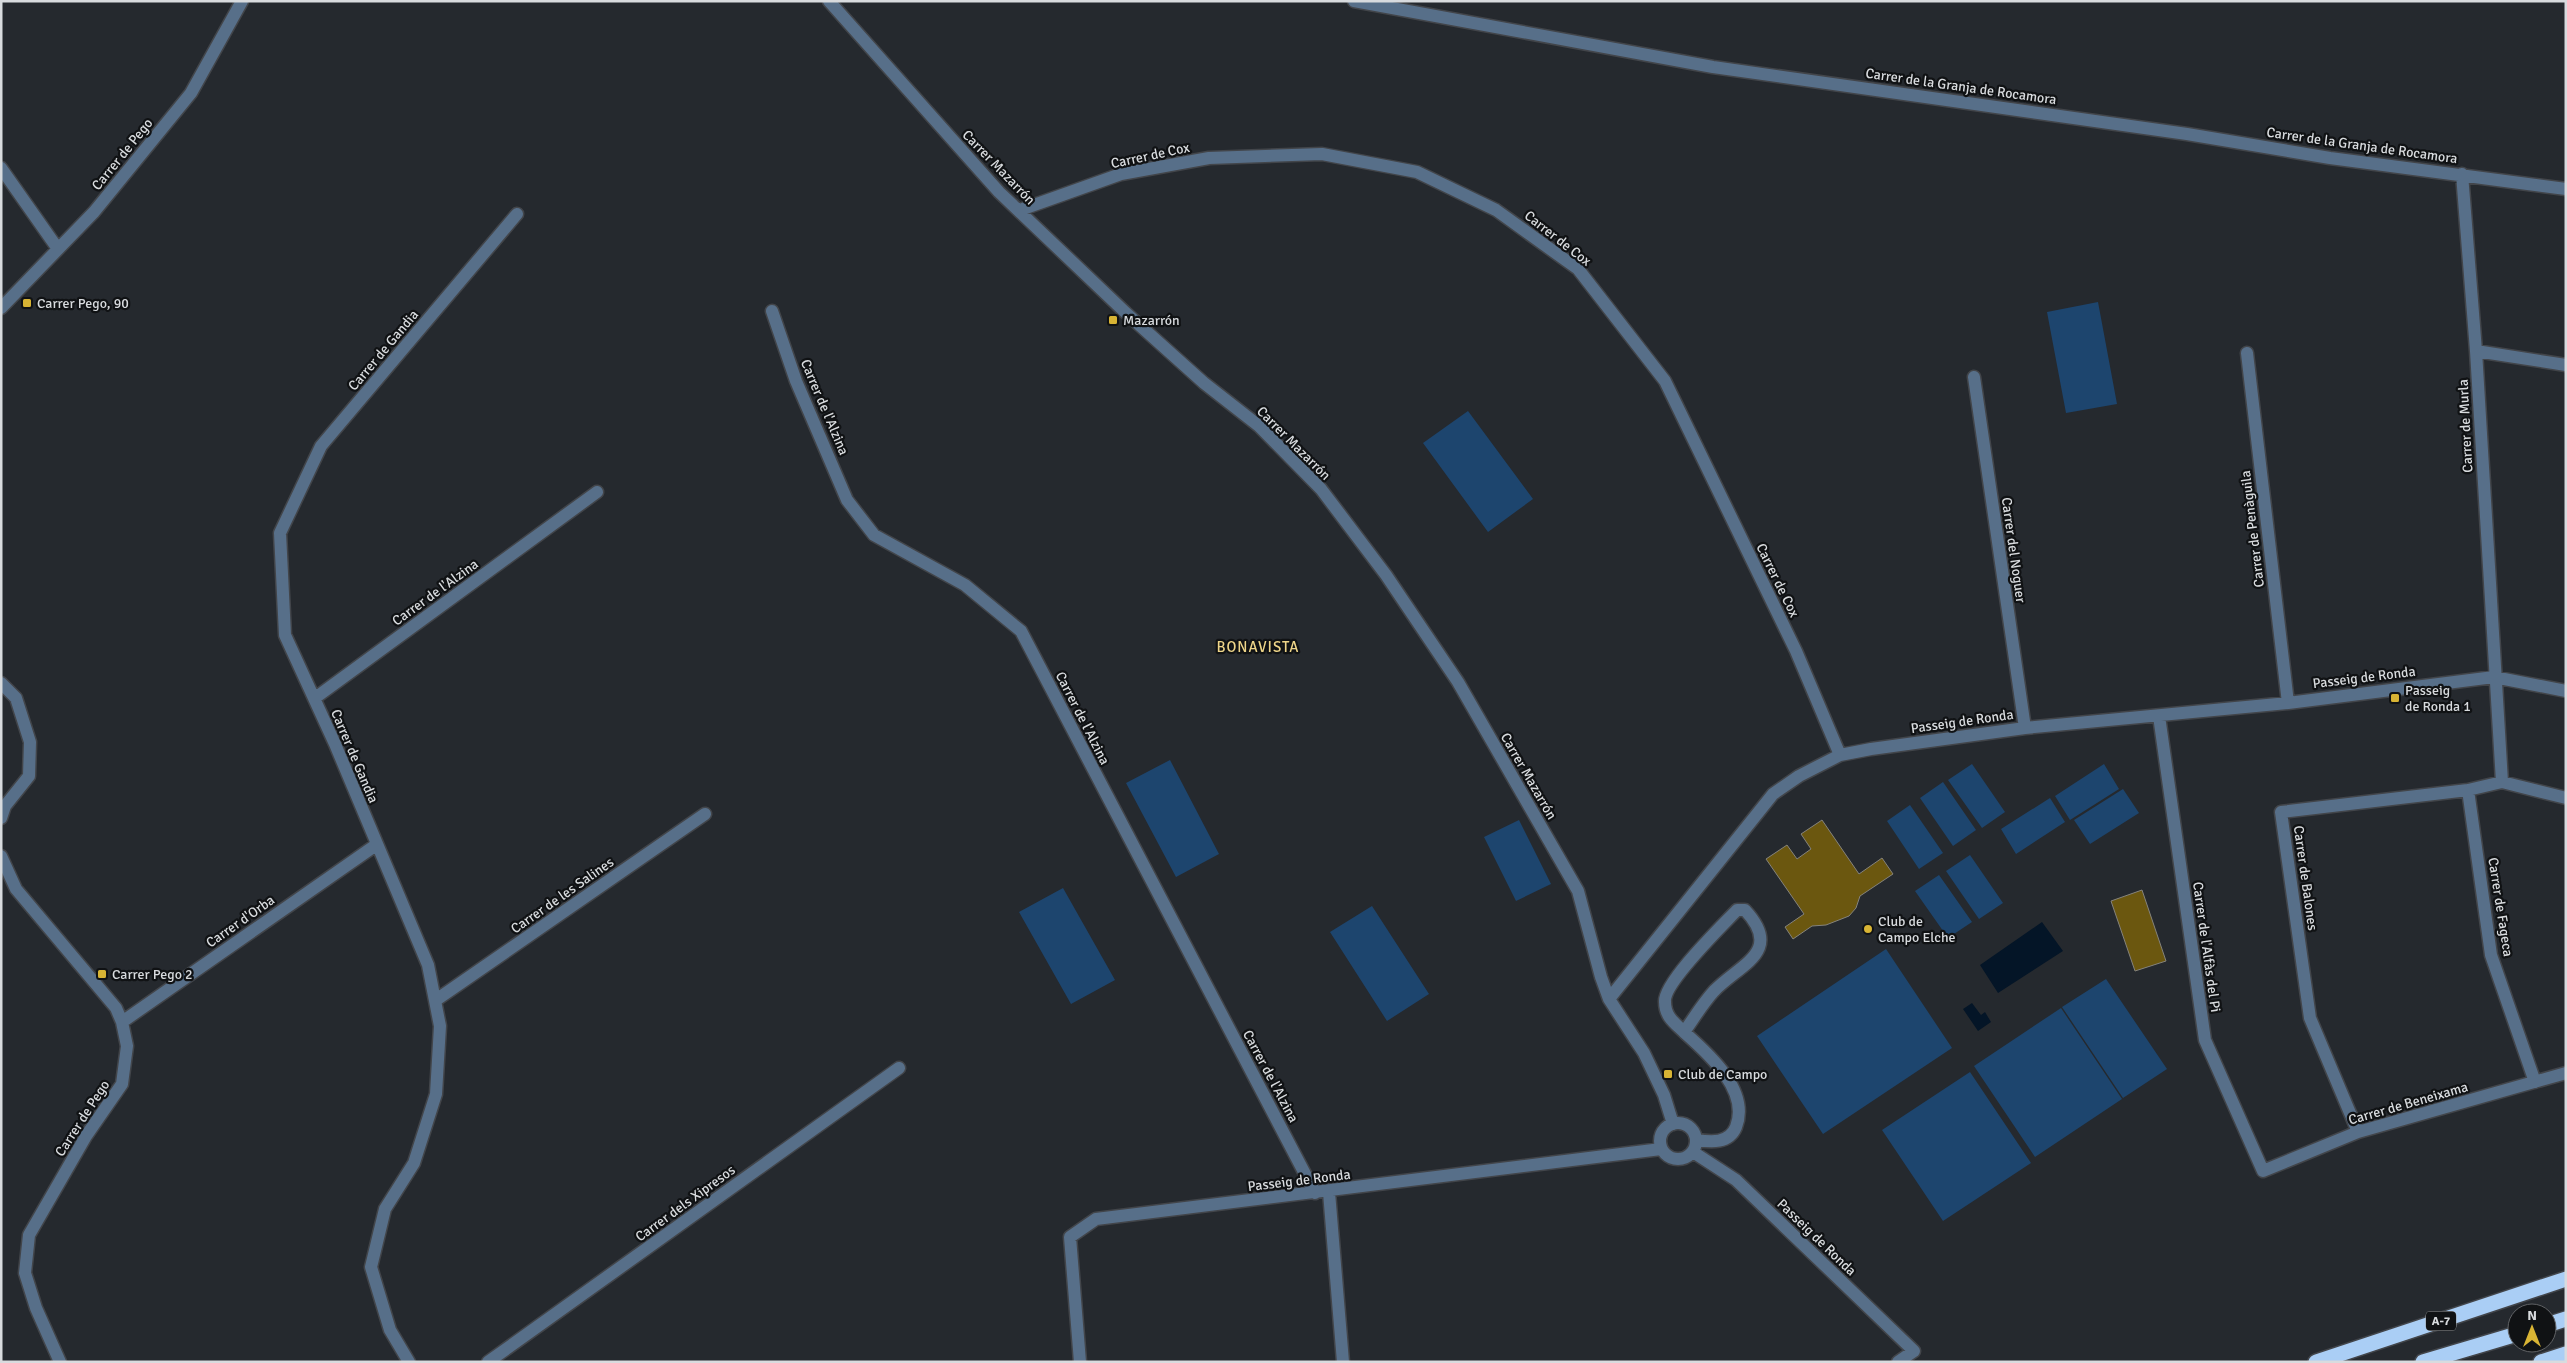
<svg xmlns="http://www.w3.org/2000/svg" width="2567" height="1363" viewBox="0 0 2567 1363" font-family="Signika,sans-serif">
  <rect width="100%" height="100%" fill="#25292e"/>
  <path fill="#1d456e" d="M2098,302L2117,404L2066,413L2047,312Z
    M1468,411L1533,499L1488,532L1423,443Z
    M1170,760L1219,854L1176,877L1126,783Z
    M1972,764L2005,812L1982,828L1948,780Z
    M2104,764L2119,789L2070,820L2055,796Z
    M1943,782L1976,830L1953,846L1920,798Z
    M2123,789L2139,813L2090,844L2074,820Z
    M2050,798L2065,822L2016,854L2001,829Z
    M1910,805L1943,853L1919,869L1887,821Z
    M1519,820L1551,884L1516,901L1484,837Z
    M1970,855L2003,903L1979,919L1946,871Z
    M1939,875L1972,922L1948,938L1915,891Z
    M1063,888L1115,980L1071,1004L1019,912Z
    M1372,906L1429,994L1387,1021L1330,932Z
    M1886,949L1952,1048L1823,1134L1757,1036Z
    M2106,979L2167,1069L2123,1098L2062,1007Z
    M2061,1008L2122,1099L2035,1157L1974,1066Z
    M1970,1072L2031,1163L1943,1221L1882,1130Z"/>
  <path fill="#041527" d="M2042,922L2063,951L1998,993L1980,965Z
    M1972,1003L1981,1015L1985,1012L1991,1022L1978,1031L1963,1009Z"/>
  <path fill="#6b570f" stroke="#85837c" d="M1822,820L1859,874L1882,858L1893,874L1860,896L1856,908L1849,916L1826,925L1812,926L1793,939L1785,927L1804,914L1766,859L1787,845L1797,859L1811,849L1801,834Z
    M2142,890L2166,961L2135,971L2111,901Z"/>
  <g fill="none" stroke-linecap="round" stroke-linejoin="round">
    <defs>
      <path id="minor" d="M829,1L999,192L1126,313L1204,383L1259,426L1321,489L1386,575L1458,682L1578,891L1601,977L1609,999L1644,1053L1664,1095L1673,1124
        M1354,1L1713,67L2187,134L2330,158L2566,189
        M1,168L58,249
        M2462,174L2476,351L2502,782
        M1020,210L1121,174L1209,158L1322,154L1417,172L1496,210L1578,269L1665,381L1796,651L1840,755
        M1,308L94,212L191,93L242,1
        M772,311L796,381L847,500L874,535L965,585L1021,631L1315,1193
        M2476,351L2566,365
        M2247,353L2288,703
        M1974,377L2025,728
        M1,683L16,698L30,742L29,776L5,806L1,818
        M315,698L597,492
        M2159,716L2205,1040L2263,1171L2358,1132L2566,1073
        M2468,790L2491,955L2535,1082
        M1,856L16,889L116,1008L122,1022L127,1046L122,1084L86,1136L29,1235L25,1273L36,1308L60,1362
        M1609,999L1773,794L1799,776L1840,755L1871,749L2025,728L2288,703L2494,677L2566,691
        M436,1000L705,814
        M122,1022L376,845
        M1684,1032C1694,1018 1703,1003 1714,991C1740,964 1784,952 1745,910H1737C1722,926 1663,983 1665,1002C1665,1017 1675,1023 1685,1033C1710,1055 1750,1091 1736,1127C1729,1144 1711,1142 1696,1140
        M1660 1141a18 18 0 1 1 36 0a18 18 0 1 1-36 0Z
        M2358,1132L2310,1018L2281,812L2468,790L2502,782L2566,798
        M1693,1152L1736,1180L1914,1351L1898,1362
        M1329,1192L1343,1362
        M409,1362L390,1330L371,1267L385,1209L414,1163L436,1094L440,1026L428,965L335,744L285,635L280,533L321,446L517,214
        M488,1362L899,1068
        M1080,1362L1070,1237L1096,1219L1661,1149"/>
      <path id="highway" d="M2547,1325L2566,1319
        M2316,1362L2566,1279
        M2423,1362L2517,1334
        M2541,1362L2566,1354"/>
    </defs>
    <use href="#minor" stroke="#42454a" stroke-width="15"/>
    <use href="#highway" stroke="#42454a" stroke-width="18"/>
    <use href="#minor" stroke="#576f89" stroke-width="12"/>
    <use href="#highway" stroke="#aacef5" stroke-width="15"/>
  </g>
  <g fill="#d8b434" stroke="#101214" stroke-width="2">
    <rect x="22" y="298" width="10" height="10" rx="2.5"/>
    <rect x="1108" y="315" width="10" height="10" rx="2.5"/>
    <rect x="2390" y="693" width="10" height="10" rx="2.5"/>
    <circle cx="1868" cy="929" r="5"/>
    <rect x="97" y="969" width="10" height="10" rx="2.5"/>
    <rect x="1663" y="1069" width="10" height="10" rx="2.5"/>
  </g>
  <g text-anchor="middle" stroke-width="4.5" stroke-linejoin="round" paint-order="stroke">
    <rect fill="#101214" stroke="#9c9fa1" stroke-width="1" x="2426" y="1311.5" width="30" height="19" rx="4"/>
    <g font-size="12" font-weight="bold" fill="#d8dbde">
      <text x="2441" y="1325">A-7</text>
    </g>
    <g font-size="14" fill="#d8dbde" stroke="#101214">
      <text transform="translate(1961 86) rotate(8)" y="5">Carrer de la Granja de Rocamora</text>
      <text transform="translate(2362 145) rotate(8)" y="5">Carrer de la Granja de Rocamora</text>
      <text transform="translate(122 154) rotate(-51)" y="5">Carrer de Pego</text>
      <text transform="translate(1150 155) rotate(-12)" y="5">Carrer de Cox</text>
      <text transform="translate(999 167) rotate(46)" y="5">Carrer Mazarrón</text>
      <text transform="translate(1558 238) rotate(38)" y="5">Carrer de Cox</text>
      <text transform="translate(383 350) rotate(-50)" y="5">Carrer de Gandia</text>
      <text transform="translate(825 407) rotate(67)" y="5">Carrer de l'Alzina</text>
      <text transform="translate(2465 426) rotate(-93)" y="5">Carrer de Murla</text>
      <text transform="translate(1294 443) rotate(45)" y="5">Carrer Mazarrón</text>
      <text transform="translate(2252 529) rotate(-97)" y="5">Carrer de Penàguila</text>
      <text transform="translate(2014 550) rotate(82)" y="5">Carrer del Noguer</text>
      <text transform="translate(1778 580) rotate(64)" y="5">Carrer de Cox</text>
      <text transform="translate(435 592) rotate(-36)" y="5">Carrer de l'Alzina</text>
      <text transform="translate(2364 677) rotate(-7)" y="5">Passeig de Ronda</text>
      <text transform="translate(1083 718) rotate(63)" y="5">Carrer de l'Alzina</text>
      <text transform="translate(1962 721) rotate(-8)" y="5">Passeig de Ronda</text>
      <text transform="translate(355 756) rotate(67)" y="5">Carrer de Gandia</text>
      <text transform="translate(1529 776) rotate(60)" y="5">Carrer Mazarrón</text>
      <text transform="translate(2306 878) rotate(82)" y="5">Carrer de Balones</text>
      <text transform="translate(562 895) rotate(-35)" y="5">Carrer de les Salines</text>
      <text transform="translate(2501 907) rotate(81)" y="5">Carrer de Fageca</text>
      <text transform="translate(240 921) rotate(-35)" y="5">Carrer d'Orba</text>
      <text transform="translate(2207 947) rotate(82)" y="5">Carrer de l'Alfàs del Pi</text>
      <text transform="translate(1271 1076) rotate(62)" y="5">Carrer de l'Alzina</text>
      <text transform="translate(2408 1103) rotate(-16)" y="5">Carrer de Beneixama</text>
      <text transform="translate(82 1118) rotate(-57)" y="5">Carrer de Pego</text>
      <text transform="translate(1299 1180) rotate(-7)" y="5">Passeig de Ronda</text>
      <text transform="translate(685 1203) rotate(-36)" y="5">Carrer dels Xipresos</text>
      <text transform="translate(1817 1237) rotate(44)" y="5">Passeig de Ronda</text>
    </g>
    <g font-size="14" fill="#d8dbde" stroke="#101214" text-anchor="start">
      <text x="37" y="308">Carrer Pego, 90</text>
      <text x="1123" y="325">Mazarrón</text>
      <text x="2405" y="695">Passeig<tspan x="2405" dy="16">de Ronda 1</tspan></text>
      <text x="1878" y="926">Club de<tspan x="1878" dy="16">Campo Elche</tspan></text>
      <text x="112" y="979">Carrer Pego 2</text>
      <text x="1678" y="1079">Club de Campo</text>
    </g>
    <g font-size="15" letter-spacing="1" fill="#eed589" stroke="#101214">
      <text x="1258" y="652">BONAVISTA</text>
    </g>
  </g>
  <rect width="2567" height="1363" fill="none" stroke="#d8dbde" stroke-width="5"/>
  <g transform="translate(2532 1328)"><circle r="24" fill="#101214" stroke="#606265"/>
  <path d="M0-4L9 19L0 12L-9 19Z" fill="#d8b434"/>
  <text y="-8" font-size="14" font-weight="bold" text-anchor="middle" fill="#d8dbde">N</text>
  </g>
</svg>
